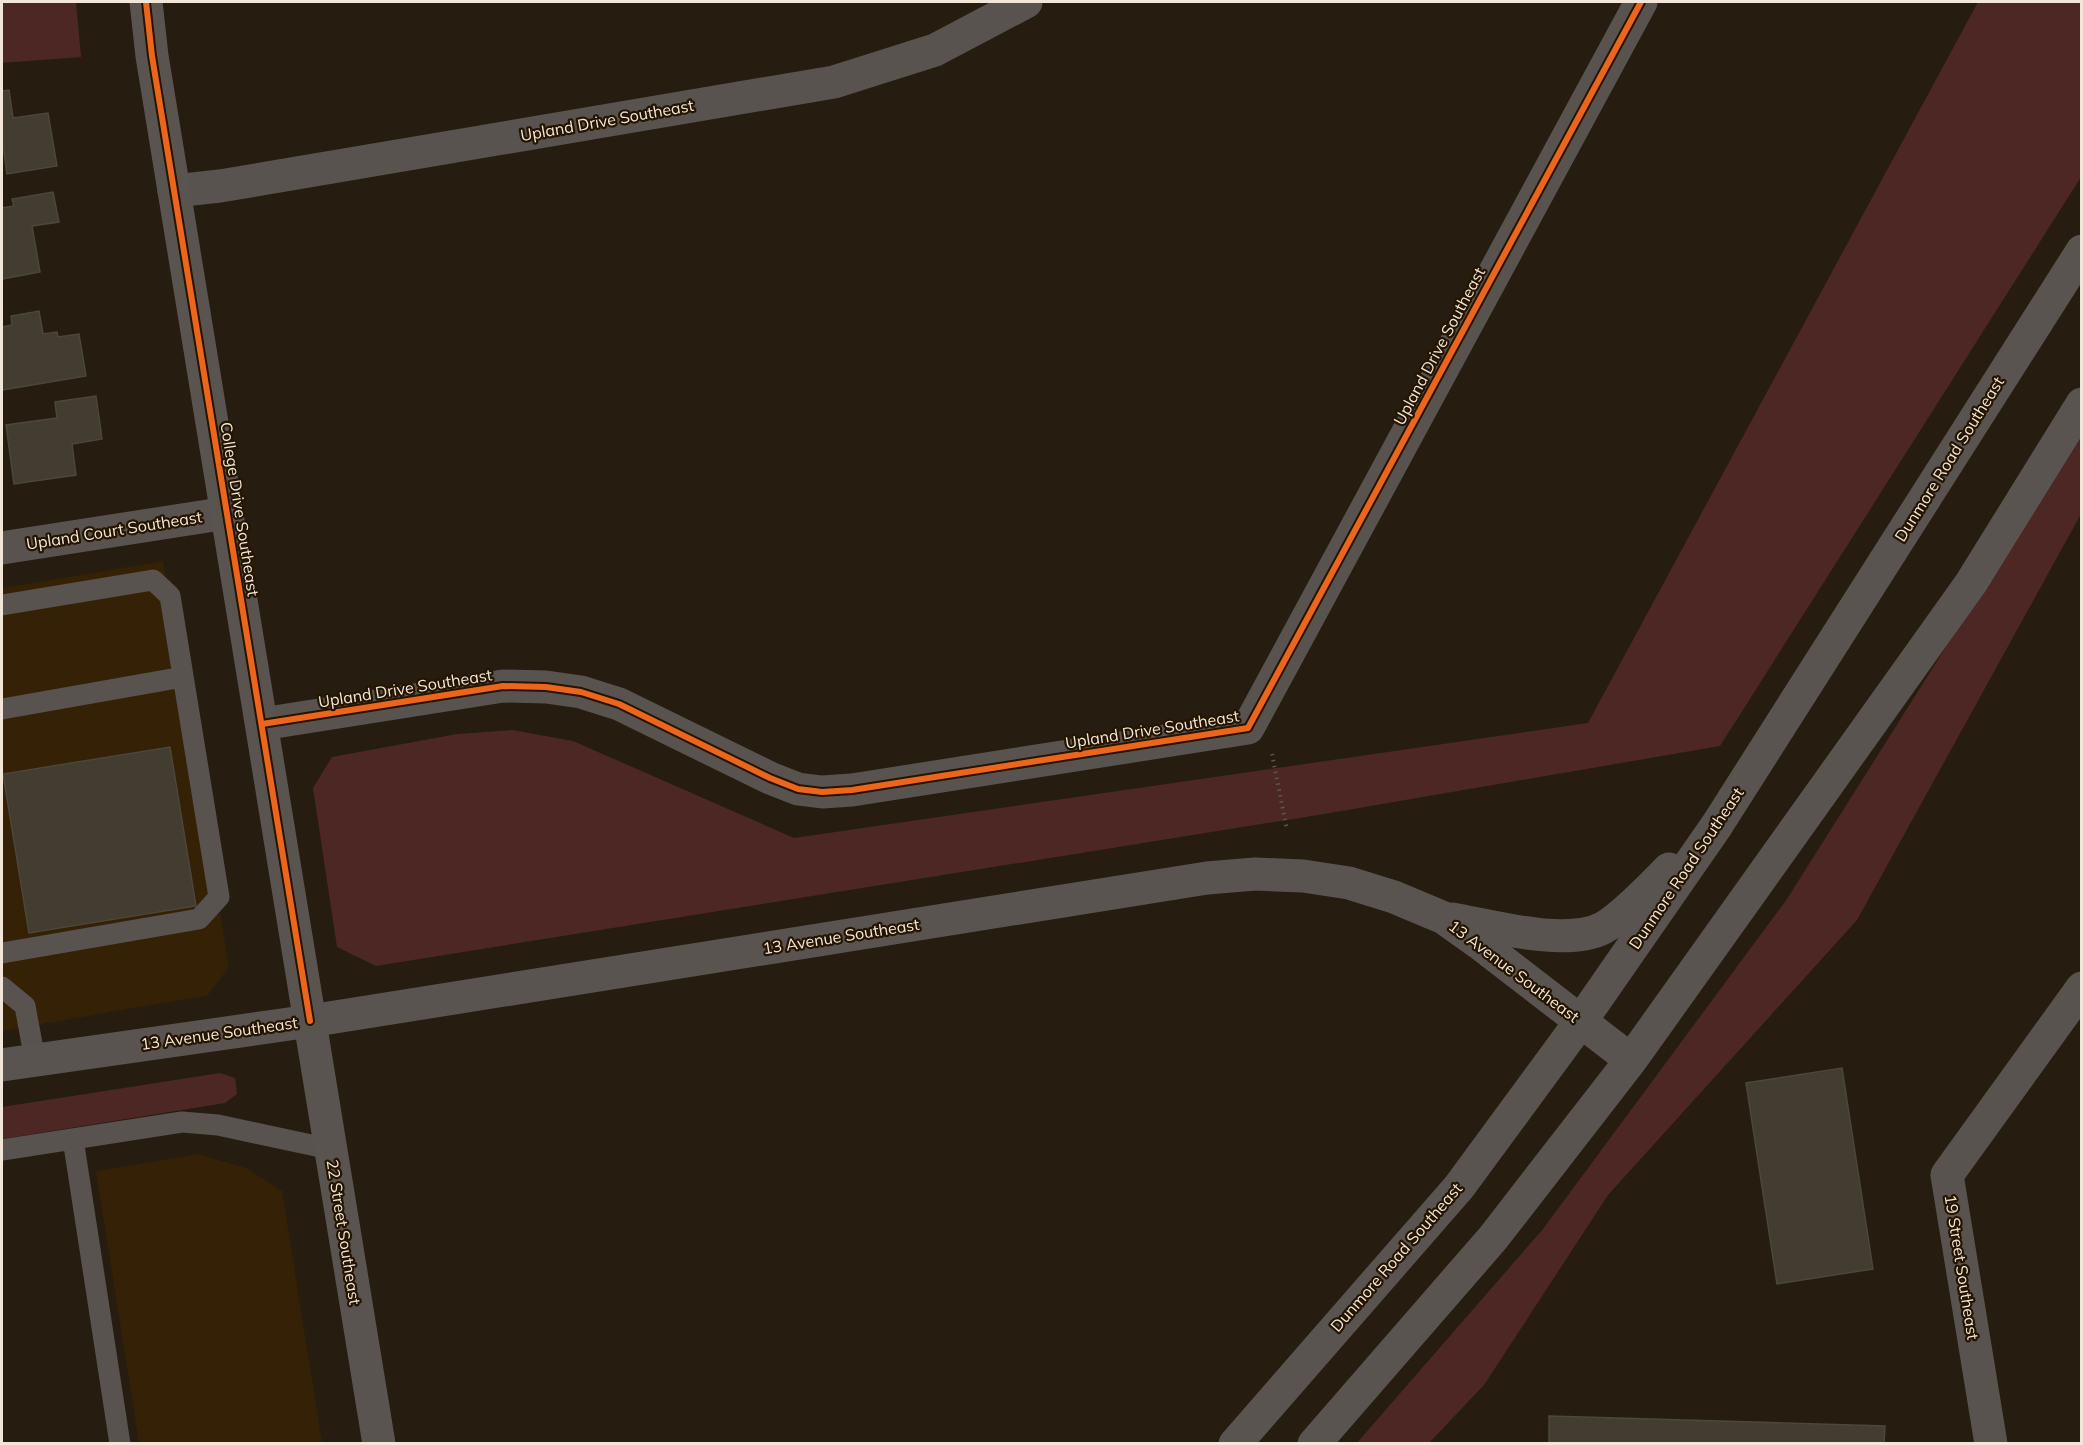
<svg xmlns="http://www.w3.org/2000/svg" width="2083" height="1445" viewBox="0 0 2083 1445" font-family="Mulish,sans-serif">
  <rect width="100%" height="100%" fill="#261d10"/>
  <path fill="#352105" d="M163,561L229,967L208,995L2,1031V588Z
    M198,1154L246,1168L282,1191L322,1443H139L96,1171Z"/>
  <path fill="#4d2724" d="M2,2H76L81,57L2,63Z
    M1978,2H2081V177L1720,746L1324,814L376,966L337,947L313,788L332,757L457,734L512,730L573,741L794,838L1588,723Z
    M2081,433V514L1857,920L1608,1195L1484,1385L1429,1443L1356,1444L1543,1229L1787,899Z
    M220,1073L235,1078L237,1094L225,1103L2,1139V1107Z"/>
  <path fill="#423c31" stroke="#4c473a" stroke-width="1.5" d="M9,90L13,118L48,113L57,166L7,174L4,152H2V91Z
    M53,192L59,222L32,226L40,272L2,279V208L14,206L12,199Z
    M39,311L43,334L57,332L58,337L79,334L86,376L2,390V327L12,325L11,316Z
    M96,396L102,439L72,444L76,475L14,484L6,425L57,418L55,402Z
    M170,747L196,906L29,933L3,774Z
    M1842,1068L1873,1269L1777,1284L1746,1083Z
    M1549,1416L1885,1426L1884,1444H1549Z"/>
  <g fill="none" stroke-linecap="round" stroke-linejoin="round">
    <path stroke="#5a544f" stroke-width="4" stroke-dasharray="1.5 4.5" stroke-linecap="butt" d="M1272,754L1287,830"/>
    <path stroke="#58534e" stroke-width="21" d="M2,605L153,580L170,596L219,897L199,919L2,953
      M2,709L183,677
      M2,987L25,1006L35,1060
      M73,1139L120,1444
      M2,1150L182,1122L218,1125L330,1149"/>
    <path stroke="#58534e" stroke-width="33" d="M174,191L220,186L834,82L935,50L1026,2
      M2,548L227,513
      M262,724L503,686L546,687L581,692L619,704L770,778L798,789L822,792L852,790L1248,728L1641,2
      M1991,1444L1947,1175L2082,988"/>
    <path stroke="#5a5450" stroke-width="33" d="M146,2L152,56L379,1444
      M1452,919C1492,926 1566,947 1603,928C1623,917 1652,886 1669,869
      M2,1065L310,1021L1207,878L1255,874L1303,876L1349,883L1394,897L1444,918L1479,943L1631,1060
      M1235,1444L1459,1187L1581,1021L1717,825L2082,251
      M1314,1444L1493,1238L1631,1060L1971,583L2082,404"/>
    <defs>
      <path id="cycleway" d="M146,2L152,56L310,1021
        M262,724L503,686L546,687L581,692L619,704L770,778L798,789L822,792L852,790L1248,728L1641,2"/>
    </defs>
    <use href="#cycleway" stroke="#251500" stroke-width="10"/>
    <use href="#cycleway" stroke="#eb651d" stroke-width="6"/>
  </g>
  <g text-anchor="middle" stroke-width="4.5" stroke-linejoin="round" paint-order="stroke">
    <g font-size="16" fill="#f1e6d8" stroke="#251500">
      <text transform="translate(607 120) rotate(-10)" y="6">Upland Drive Southeast</text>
      <text transform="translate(1439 346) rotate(-62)" y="6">Upland Drive Southeast</text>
      <text transform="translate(1949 459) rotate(-58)" y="6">Dunmore Road Southeast</text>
      <text transform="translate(240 509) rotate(81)" y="6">College Drive Southeast</text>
      <text transform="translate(114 530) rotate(-9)" y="6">Upland Court Southeast</text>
      <text transform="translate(405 688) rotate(-9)" y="6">Upland Drive Southeast</text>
      <text transform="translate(1152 729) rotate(-9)" y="6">Upland Drive Southeast</text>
      <text transform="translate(1686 868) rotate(-56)" y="6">Dunmore Road Southeast</text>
      <text transform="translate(841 936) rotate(-9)" y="6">13 Avenue Southeast</text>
      <text transform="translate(1514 971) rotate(37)" y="6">13 Avenue Southeast</text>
      <text transform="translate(219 1033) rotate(-8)" y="6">13 Avenue Southeast</text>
      <text transform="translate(344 1232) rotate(81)" y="6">22 Street Southeast</text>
      <text transform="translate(1396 1257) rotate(-49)" y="6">Dunmore Road Southeast</text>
      <text transform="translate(1962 1267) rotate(81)" y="6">19 Street Southeast</text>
    </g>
  </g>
  <rect width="2083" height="1445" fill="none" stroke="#f1e6d8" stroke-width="6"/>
</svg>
